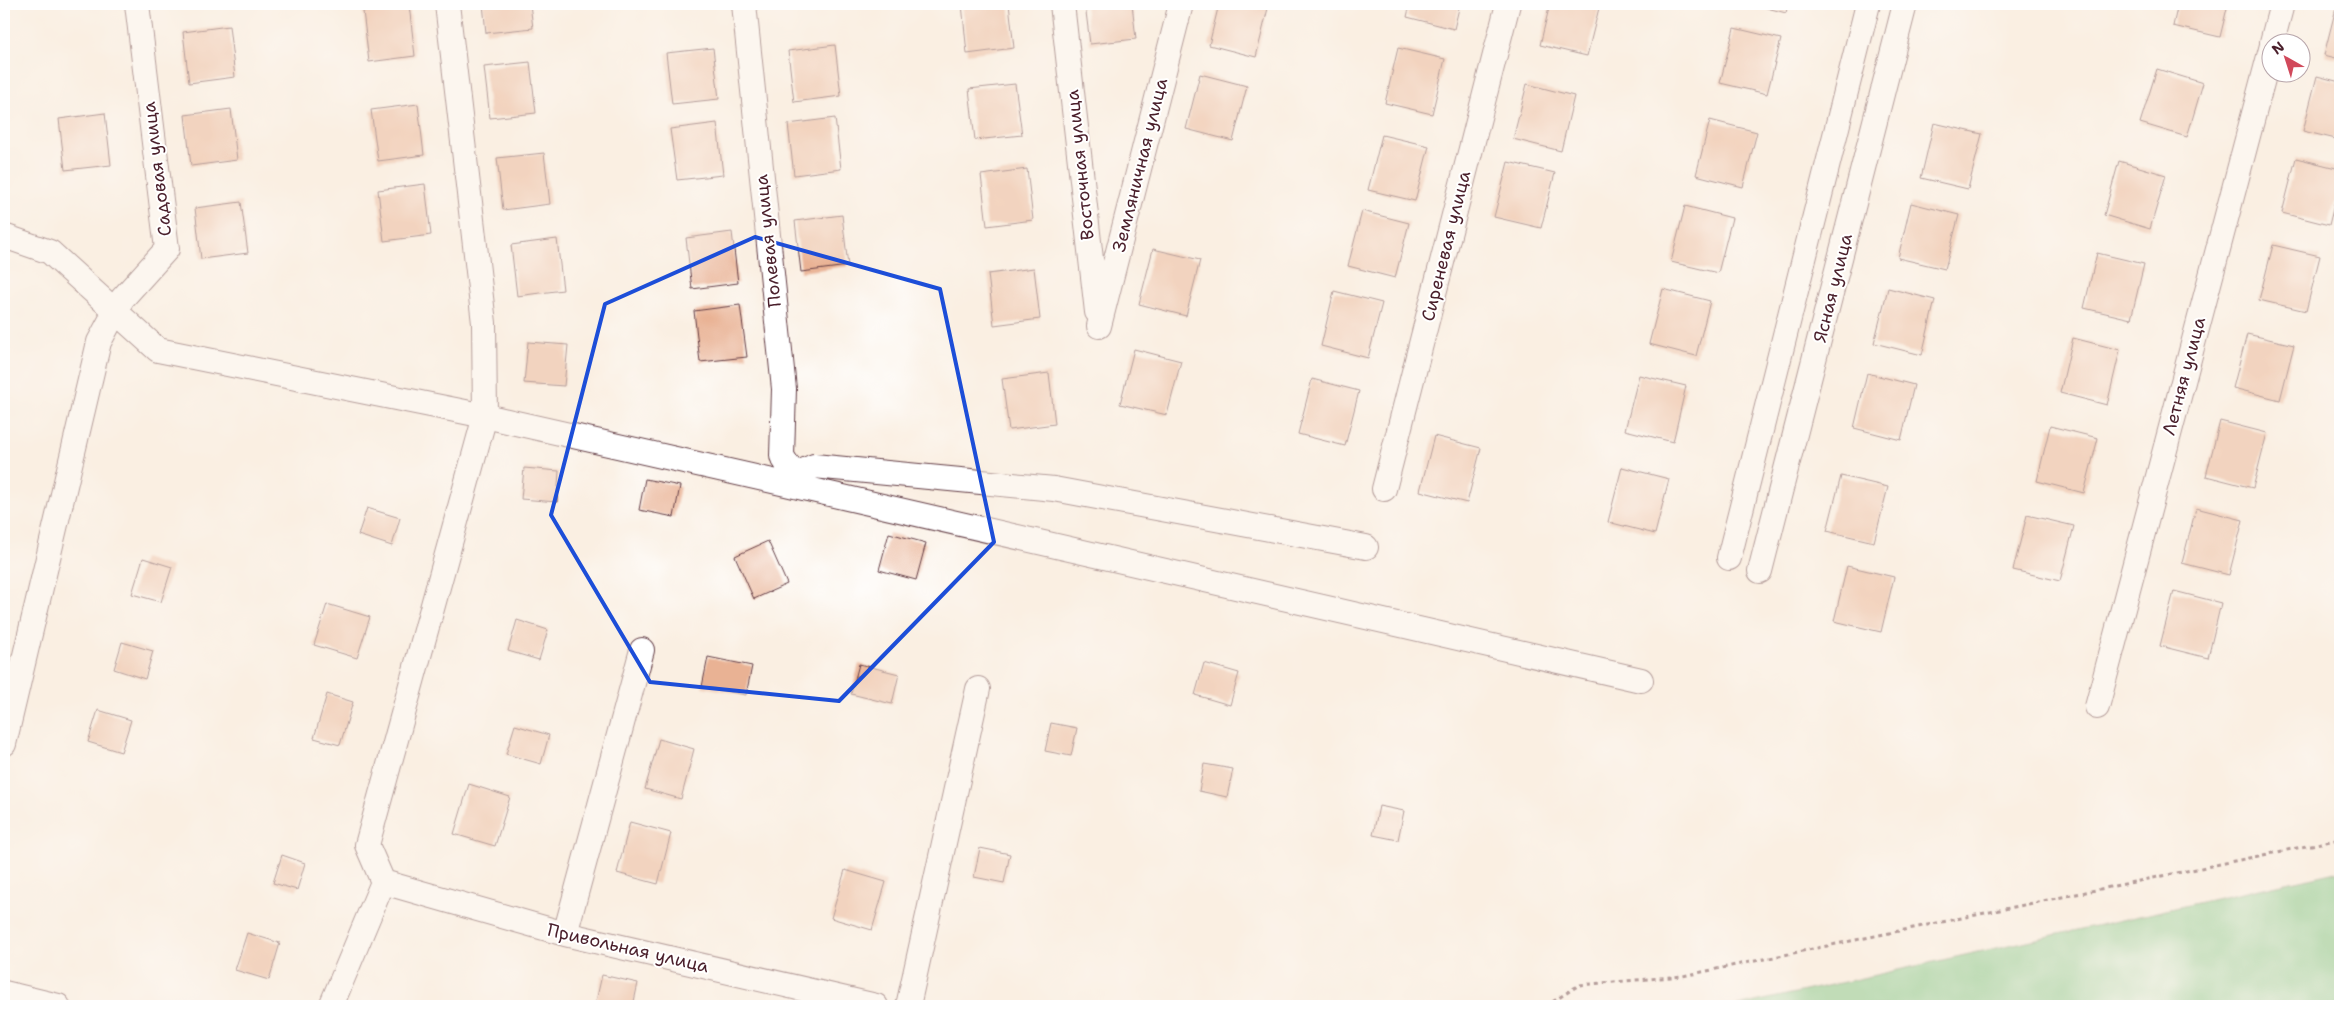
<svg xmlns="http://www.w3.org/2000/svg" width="2344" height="1010" viewBox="0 0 2344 1010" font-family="'Shantell Sans',sans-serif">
  <rect width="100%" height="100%" fill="#fff"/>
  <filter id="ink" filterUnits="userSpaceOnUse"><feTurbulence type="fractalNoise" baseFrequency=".02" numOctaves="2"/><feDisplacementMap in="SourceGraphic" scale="10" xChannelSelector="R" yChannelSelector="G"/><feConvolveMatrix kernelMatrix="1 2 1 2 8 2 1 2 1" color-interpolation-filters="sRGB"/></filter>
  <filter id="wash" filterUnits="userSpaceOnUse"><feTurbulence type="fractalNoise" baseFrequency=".0096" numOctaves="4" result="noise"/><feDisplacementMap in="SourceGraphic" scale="20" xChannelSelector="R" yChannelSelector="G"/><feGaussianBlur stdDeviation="1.12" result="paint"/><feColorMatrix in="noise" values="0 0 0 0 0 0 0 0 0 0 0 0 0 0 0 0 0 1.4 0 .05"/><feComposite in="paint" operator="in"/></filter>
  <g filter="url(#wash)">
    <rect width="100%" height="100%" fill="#faefe2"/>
    <path fill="#7cc684" stroke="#637258" d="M2340,871V1006H1737Z"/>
    <g id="blocks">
      <path fill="#e9b294" d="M483,4H530L533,28L486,33Z
        M962,4H1009L1014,48L967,54Z
        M1085,4H1132L1136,39L1090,44Z
        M1219,4H1269L1256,57L1209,45Z
        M1410,4H1460L1454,29L1407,17Z
        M1550,4H1600L1587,56L1540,45Z
        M1752,4H1788L1786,13Z
        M2178,4H2228L2220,37L2173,26Z
        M2337,4H2340V59L2324,55Z
        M409,5L415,56L369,62L363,11Z
        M229,26L235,77L189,83L183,32Z
        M1734,28L1781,39L1767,94L1720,83Z
        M835,45L841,96L794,102L788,51Z
        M713,48L719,99L672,104L666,53Z
        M1398,48L1445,59L1432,114L1385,103Z
        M530,62L536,113L490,118L484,67Z
        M2157,69L2203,83L2187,137L2140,123Z
        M1200,74L1247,86L1233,141L1186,129Z
        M2317,76L2340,82V140L2303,131Z
        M1015,84L1022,135L975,140L969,89Z
        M1527,84L1574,96L1561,151L1513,139Z
        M418,104L424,155L378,161L371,110Z
        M231,109L237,160L191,166L185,115Z
        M105,113L111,165L65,170L59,119Z
        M835,118L841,169L794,175L788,124Z
        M1710,120L1757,132L1743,187L1696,175Z
        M717,123L723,175L677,180L670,129Z
        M1934,123L1982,134L1968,189L1921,178Z
        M1382,135L1429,146L1415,201L1368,190Z
        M544,153L550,204L503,210L497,158Z
        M2296,158L2340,169V181L2329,225L2282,213Z
        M2119,161L2166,175L2150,229L2104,215Z
        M1508,162L1555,173L1541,228L1494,217Z
        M1027,169L1033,220L987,226L981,175Z
        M425,184L431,235L384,241L378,190Z
        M241,202L248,253L201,259L195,208Z
        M1911,203L1959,215L1945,269L1898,258Z
        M1685,206L1732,218L1718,273L1671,262Z
        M1362,211L1409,223L1395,278L1348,266Z
        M842,215L848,266L801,272L795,221Z
        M732,232L738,283L692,289L686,238Z
        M557,239L563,290L517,296L511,245Z
        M2273,245L2320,256L2306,311L2259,300Z
        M1153,249L1200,260L1186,316L1139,304Z
        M2097,253L2144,264L2131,319L2084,308Z
        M1034,268L1040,319L994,325L988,274Z
        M1888,288L1935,300L1922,355L1874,343Z
        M1663,289L1710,301L1696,356L1649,344Z
        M1334,291L1382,303L1368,358L1321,346Z
        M740,305L747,357L700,362L694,311Z
        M2247,334L2294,345L2280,400L2233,388Z
        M2073,338L2120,350L2107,405L2060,393Z
        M528,342L568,345L564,386L524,383Z
        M1134,349L1181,361L1167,415L1120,404Z
        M1049,373L1055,424L1009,430L1002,379Z
        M1867,373L1914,385L1901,440L1854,428Z
        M1639,375L1686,386L1673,442L1625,430Z
        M1312,379L1359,391L1345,446L1298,434Z
        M2220,421L2267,433L2253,488L2206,476Z
        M2050,426L2098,438L2084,493L2037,481Z
        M1434,436L1481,448L1467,503L1420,491Z
        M1622,467L1669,479L1655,534L1608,522Z
        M524,468L559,471L557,502L521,499Z
        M1841,476L1888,487L1874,542L1827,531Z
        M645,479L680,486L674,517L639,510Z
        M367,508L400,518L392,546L358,535Z
        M2196,508L2243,520L2229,575L2182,563Z
        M2027,515L2074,526L2060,581L2013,570Z
        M889,533L926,543L916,580L879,570Z
        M768,541L787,584L754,599L735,556Z
        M143,558L172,567L161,602L132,594Z
        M1847,566L1894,577L1881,632L1834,621Z
        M2174,591L2221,603L2208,658L2160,646Z
        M327,604L370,617L357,658L314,645Z
        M517,620L548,630L539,660L508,651Z
        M122,642L153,651L145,679L114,669Z
        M708,657L752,666L746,695L702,687Z
        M1204,663L1239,673L1230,705L1195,695Z
        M859,664L899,674L892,704L851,694Z
        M327,694L353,702L340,745L314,738Z
        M98,710L131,720L121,752L88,742Z
        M1051,723L1077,728L1071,756L1045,751Z
        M515,725L549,735L541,764L506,754Z
        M659,739L694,749L681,799L645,789Z
        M1204,764L1233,769L1227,797L1199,791Z
        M469,784L510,797L495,846L454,834Z
        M1379,806L1404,811L1398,840L1373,835Z
        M630,822L671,833L658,884L617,873Z
        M980,848L1010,854L1004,883L974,877Z
        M282,855L305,863L297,890L273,883Z
        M845,870L886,882L872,930L831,918Z
        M247,933L280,943L269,980L235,970Z
        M602,975L638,983L633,1006H595Z"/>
    </g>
  </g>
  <g filter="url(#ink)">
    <use href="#blocks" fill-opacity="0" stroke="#643e46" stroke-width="1"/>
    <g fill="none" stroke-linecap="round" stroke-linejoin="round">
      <defs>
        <path id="minor" d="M744,4L784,389L782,456L794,475
          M1062,4L1097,312
          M2272,42L2282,4
          M4,236L50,252L158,350L485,416L786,484L794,475L814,466L1054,489L1366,547
          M1099,326L1181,4
          M786,484L1641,680
          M1384,489L1508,4
          M1729,558L1868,4
          M1760,571L1905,4
          M2097,707L2272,45
          M4,744L99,342L122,299L167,249L137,4
          M383,882L565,934L876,1006
          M565,934L642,650
          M4,993L58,1006
          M331,1006L383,882L367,845L485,416L484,323L447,4
          M908,1006L978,689"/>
      </defs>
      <use href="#minor" stroke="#643e46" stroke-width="26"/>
      <path stroke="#643e46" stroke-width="3" stroke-dasharray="4 4" stroke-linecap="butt" d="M1546,1006L1579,985L1683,976L2340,839"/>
      <use href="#minor" stroke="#fff" stroke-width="24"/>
    </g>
  </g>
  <path d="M0 0H2344V1010H0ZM755,237L940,289L994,542L839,701L650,682L551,515L605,304Z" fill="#faefe2" fill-opacity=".55" fill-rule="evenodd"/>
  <path fill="none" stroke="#1d4ed8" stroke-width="4" stroke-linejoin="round" d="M755,237L940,289L994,542L839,701L650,682L551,515L605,304Z"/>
  <g text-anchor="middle" stroke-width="4" stroke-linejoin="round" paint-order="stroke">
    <g font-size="18" fill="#4a1f2b" stroke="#fff">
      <text transform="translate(1080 165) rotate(-96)" y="6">Восточная улица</text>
      <text transform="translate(1140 165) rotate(-76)" y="6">Земляничная улица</text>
      <text transform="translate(157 169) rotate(-97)" y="6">Садовая улица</text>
      <text transform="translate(768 241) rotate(-96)" y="6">Полевая улица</text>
      <text transform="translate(1446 246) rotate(-76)" y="6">Сиреневая улица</text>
      <text transform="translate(1833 288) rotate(-76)" y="6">Ясная улица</text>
      <text transform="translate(2184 376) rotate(-75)" y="6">Летняя улица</text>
      <text transform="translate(628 948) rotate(13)" y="6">Привольная улица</text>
    </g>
  </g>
  <rect width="2344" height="1010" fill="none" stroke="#fff" stroke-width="20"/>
  <g transform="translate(2286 58) rotate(321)"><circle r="24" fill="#ffffff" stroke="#b7a5aa"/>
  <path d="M0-4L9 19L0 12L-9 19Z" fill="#d1495b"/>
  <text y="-8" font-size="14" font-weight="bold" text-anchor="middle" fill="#4a1f2b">N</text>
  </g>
</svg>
